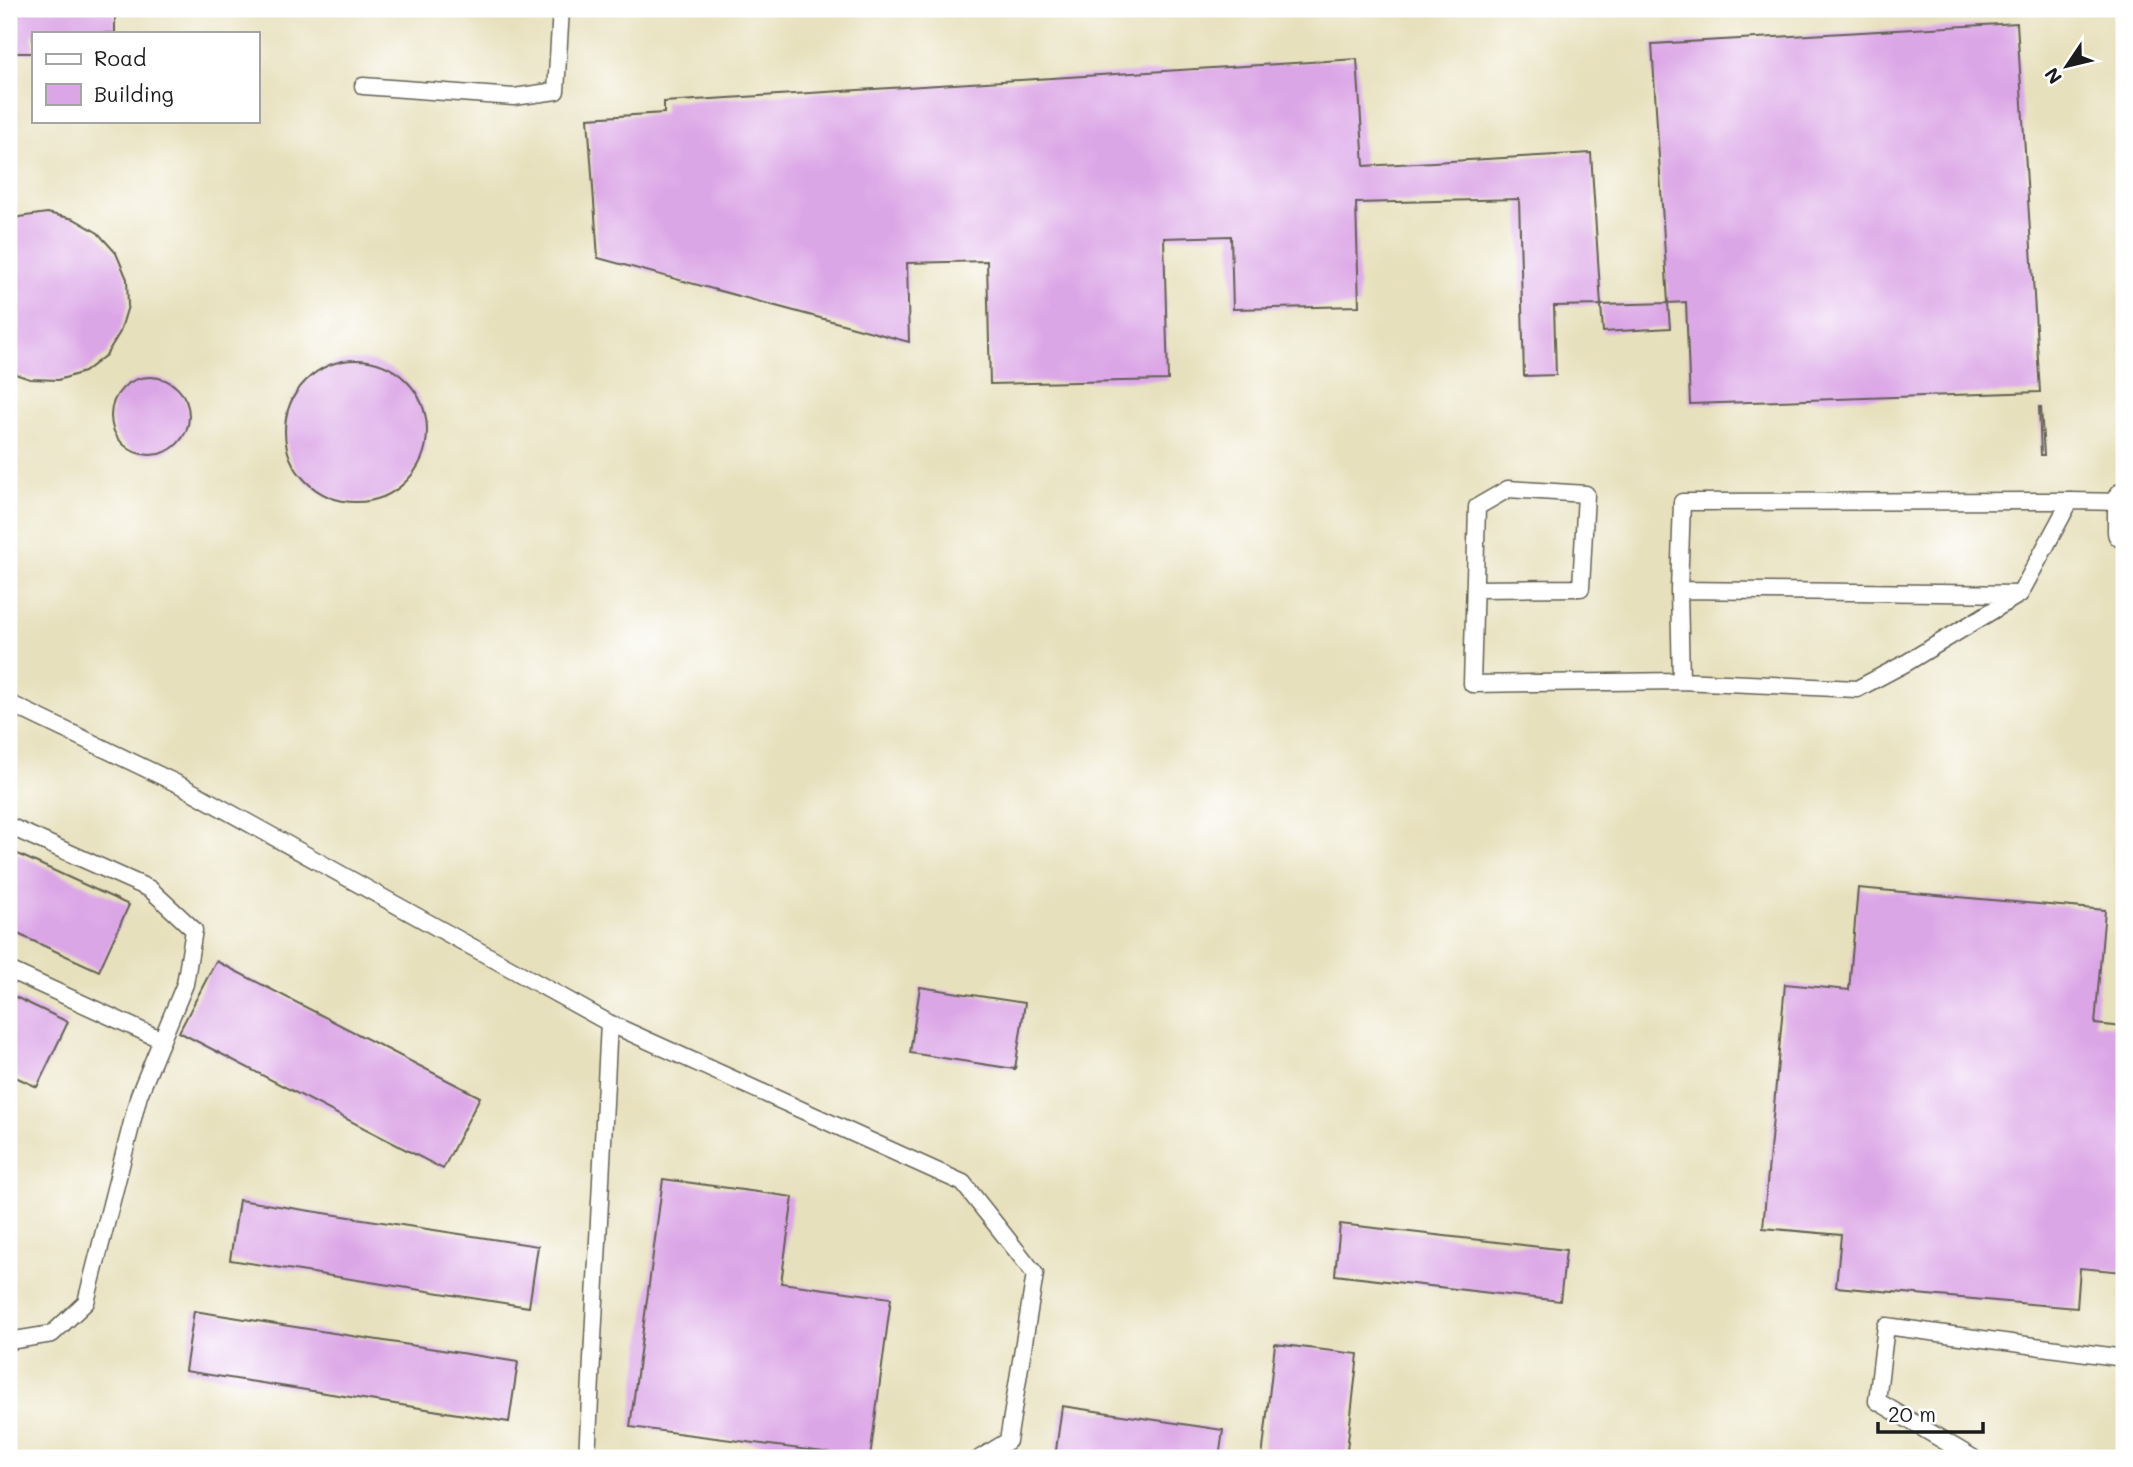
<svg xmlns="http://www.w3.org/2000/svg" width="2133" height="1467" viewBox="0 0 2133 1467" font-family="Mali,sans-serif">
  <rect width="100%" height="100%" fill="#fff"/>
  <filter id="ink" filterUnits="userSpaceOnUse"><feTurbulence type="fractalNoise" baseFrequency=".0143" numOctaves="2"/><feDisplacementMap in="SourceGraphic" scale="14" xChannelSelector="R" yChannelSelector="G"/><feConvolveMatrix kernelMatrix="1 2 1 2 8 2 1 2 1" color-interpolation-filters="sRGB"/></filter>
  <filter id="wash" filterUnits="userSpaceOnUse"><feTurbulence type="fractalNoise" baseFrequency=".00686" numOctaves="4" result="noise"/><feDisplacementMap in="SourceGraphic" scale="28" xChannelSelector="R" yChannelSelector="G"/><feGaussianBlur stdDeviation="1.57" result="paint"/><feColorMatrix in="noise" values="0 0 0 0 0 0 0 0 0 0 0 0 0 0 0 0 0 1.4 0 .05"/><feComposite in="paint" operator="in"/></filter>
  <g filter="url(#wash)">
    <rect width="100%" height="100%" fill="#e7e0bc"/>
    <g id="blocks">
      <path fill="#dba6e6" d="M9,9H115V33H33V53H9Z
        M2017,23L2040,392L1690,404L1686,302L1668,303L1652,44Z
        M1357,59L1364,166L1591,153L1601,305L1554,306L1556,375L1524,376L1519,199L1356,203L1359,306L1233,309L1231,236L1164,238L1168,380L990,384L987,261L907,263L909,342L598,258L588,118L664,113V102Z
        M47,213L74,219L98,233L116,253L127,279L128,306L120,332L106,355L84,372L58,380L30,379L9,372V222L19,217Z
        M1668,303L1670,328L1603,332L1601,305Z
        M285 431a71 71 0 1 1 142 0a71 71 0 1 1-142 0Z
        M111 416a39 39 0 1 1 78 0a39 39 0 1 1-78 0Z
        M2039,407H2041L2044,455H2041Z
        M9,850L129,905L99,971L9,930Z
        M1858,888L2105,910L2095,1024L2124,1027V1272L2080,1268L2077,1308L1836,1287L1841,1235L1763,1228L1785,984L1849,990Z
        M216,961L480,1097L443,1169L179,1032Z
        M920,987L1025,1003L1015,1069L910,1053Z
        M9,994L68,1022L37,1087L9,1074Z
        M663,1179L793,1197L781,1283L891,1298L870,1458L630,1427Z
        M239,1200L538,1246L529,1307L230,1260Z
        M1340,1224L1566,1250L1560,1301L1335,1275Z
        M194,1311L518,1362L509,1422L185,1371Z
        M1275,1344L1358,1354L1346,1458H1262Z
        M1062,1406L1223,1430L1219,1458H1055Z"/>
    </g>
  </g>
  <g filter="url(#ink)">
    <use href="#blocks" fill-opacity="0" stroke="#636154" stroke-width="2"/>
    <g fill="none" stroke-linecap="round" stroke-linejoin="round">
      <defs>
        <path id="lane" d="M363,86L514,97L556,91L561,9
          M2070,501L2020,594L1906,663L1857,689L1681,681L1679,590L1682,502L2070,501L2123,502
          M1475,589L1581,588L1586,494L1508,489L1477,507L1472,684L1681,681
          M1679,590L2020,594
          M9,703L182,786L609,1023L963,1183L1035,1274L1008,1441L980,1458
          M9,826L150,889L194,930L185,984L139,1095L86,1302L52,1334L9,1341
          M9,970L162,1040
          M587,1458L609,1023
          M1973,1458L1877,1401L1886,1326L2124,1358"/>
        <path id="street" d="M2124,499V532"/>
      </defs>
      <use href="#lane" stroke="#636154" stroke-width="19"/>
      <use href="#street" stroke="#636154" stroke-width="35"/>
      <use href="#lane" stroke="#fff" stroke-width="16"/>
      <use href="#street" stroke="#fff" stroke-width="32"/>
    </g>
  </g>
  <rect width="2133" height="1467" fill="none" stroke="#fff" stroke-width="35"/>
  <rect x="32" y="32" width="228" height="91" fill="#ffffff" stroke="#a4a4a4" stroke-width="2"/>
  <rect x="46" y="54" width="35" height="10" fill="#ffffff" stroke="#a4a4a4" stroke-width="2"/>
  <text x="94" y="66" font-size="21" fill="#1c1c1c">Road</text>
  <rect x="46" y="84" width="35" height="21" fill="#dba6e6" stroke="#a4a4a4" stroke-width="2"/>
  <text x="94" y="102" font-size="21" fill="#1c1c1c">Building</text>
  <g transform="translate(2067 66) rotate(235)" stroke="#ffffff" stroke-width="5" paint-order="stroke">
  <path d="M0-5L12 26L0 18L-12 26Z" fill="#1c1c1c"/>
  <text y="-10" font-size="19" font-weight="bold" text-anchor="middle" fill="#1c1c1c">N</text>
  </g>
  <path d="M1878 1422v10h105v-10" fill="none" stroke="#1c1c1c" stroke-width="3.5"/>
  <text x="1888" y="1422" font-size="21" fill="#1c1c1c" stroke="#ffffff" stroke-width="5" paint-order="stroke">20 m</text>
</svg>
